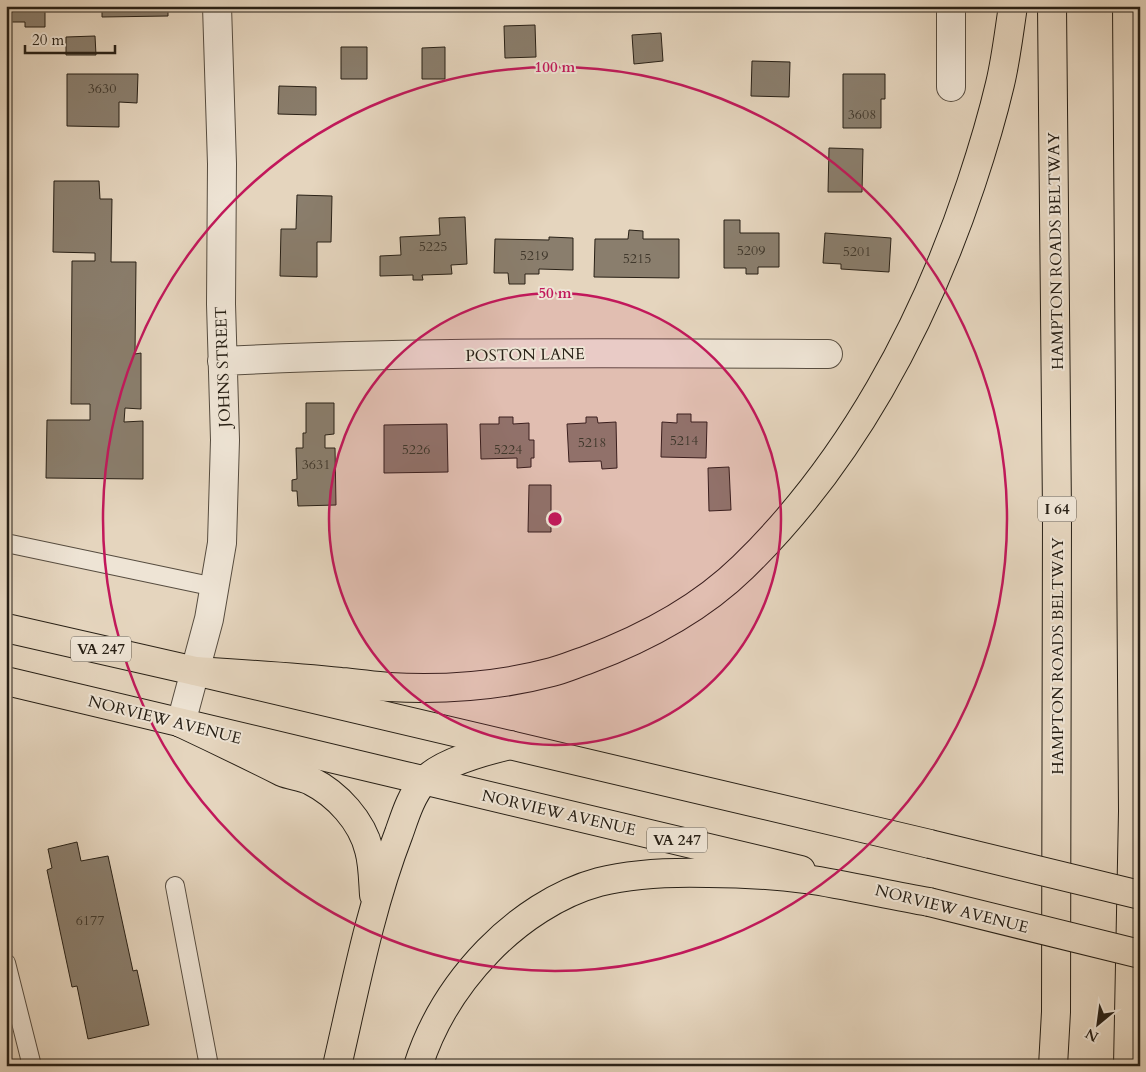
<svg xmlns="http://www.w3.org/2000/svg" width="1146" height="1072" viewBox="0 0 1146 1072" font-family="Cardo,serif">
  <rect width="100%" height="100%" fill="#e5d5be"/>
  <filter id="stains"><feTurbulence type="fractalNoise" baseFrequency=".004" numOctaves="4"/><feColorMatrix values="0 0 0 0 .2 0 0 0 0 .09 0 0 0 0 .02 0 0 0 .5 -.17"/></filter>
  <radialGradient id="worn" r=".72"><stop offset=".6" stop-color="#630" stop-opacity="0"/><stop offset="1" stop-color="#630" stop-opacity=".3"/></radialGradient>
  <path fill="#8a7e6d" stroke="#282016" d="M6,6H45V27H25V22H6Z
    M102,6H168V16L102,17Z
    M535,25L536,57L505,58L504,26Z
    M661,33L663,61L634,64L632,35Z
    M95,36L96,55H66V37Z
    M341,47H367V79H341Z
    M445,47V79H422V48Z
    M752,61L790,62L789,97L751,96Z
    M67,74H138L137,103L119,102V127L67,126Z
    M843,74H885V99H881V128H843Z
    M279,86L316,87V115L278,114Z
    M829,148L863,149L862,192H828Z
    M54,181H99L100,199H112L111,262H136L135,354L141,353V409L125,408L124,422L143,421V479L46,478L47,420H90V404H71L72,261H95V253L53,252Z
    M297,195L332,196L331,242H317V277L280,276L281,229H296Z
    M465,217L467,264L451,265L452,274L422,275L423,280H413V275L380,276V256L401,255L400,237L440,235L439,218Z
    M724,220H740V233H779V267H758V274H746V268H724Z
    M629,230L643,231V239H679V278L594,277L595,239H628Z
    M825,233L891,238L889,272L841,269V264L823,263Z
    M549,237L573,238V270L539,269V274H525V284H509L508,273H494L495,239L549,240Z
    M306,403H334V434L325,435V448H335L336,505L298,506L297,491H292V480L297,479L296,448H303V433H306Z
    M677,414H691V422H707L706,458L661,457L662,422L677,423Z
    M499,417H513V424L529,423V440H534V458H531V467L517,468V458L481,459L480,424H499Z
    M586,417H597L598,423L616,422L617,468L602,469L601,461L569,462L567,424L586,423Z
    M447,424L448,472L384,473V425Z
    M729,467L731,510L709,511L708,468Z
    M529,485H551V532H528Z
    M77,842L81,861L108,856L133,971L137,970L149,1025L88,1039L77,986L72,987L47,870L52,868L48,849Z"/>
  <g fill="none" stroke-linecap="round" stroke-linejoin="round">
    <defs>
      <path id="service" d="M6,543L215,587
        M175,886L209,1066
        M6,963L32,1066"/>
      <path id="minor" d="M951,87V6
        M222,361C424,351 626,353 828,354
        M181,723L209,619L222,543L225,440L221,304L222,164L217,6"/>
      <path id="primary" d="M6,628L195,671L930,844
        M6,681C271,745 536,806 801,870"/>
      <path id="motorway" d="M1052,6L1057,513L1056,1012L1053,1066
        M1127,6L1133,811L1128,1066
        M195,671C244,674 292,677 341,682C357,683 373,686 389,687C443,690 500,686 552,672C564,669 575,664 587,660C643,639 699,610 743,567C850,463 924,325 971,184C982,151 992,118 1000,84C1006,59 1009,32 1013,6
        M181,723C215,739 248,755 282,772C291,776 302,776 311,781C337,794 362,821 369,850C373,864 373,881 374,895
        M337,1066C355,988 370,908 399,833C405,816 411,796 423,782C441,762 485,751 510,745
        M418,1066C432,1022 456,984 488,951C518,920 558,893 599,882C635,873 671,872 708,873C741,873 773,875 806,879C847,885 888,895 929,902"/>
    </defs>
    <use href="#service" stroke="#574d40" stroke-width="20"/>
    <use href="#minor" stroke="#574d40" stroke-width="30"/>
    <use href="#primary" stroke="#282016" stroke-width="30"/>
    <use href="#motorway" stroke="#282016" stroke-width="30"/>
    <use href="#service" stroke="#eee4d5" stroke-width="18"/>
    <use href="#minor" stroke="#eee4d5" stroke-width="28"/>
    <use href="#primary" stroke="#e5d5be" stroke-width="28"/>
    <use href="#motorway" stroke="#e5d5be" stroke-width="28"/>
    <defs>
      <path id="primary-bridge" d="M930,844L1140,895
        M929,902L1140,954"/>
    </defs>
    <use href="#primary-bridge" stroke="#282016" stroke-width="30" stroke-linecap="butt"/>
    <use href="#primary-bridge" stroke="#e5d5be" stroke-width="28"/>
  </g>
  <circle cx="555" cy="519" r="226" fill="#c2185b" fill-opacity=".12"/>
  <g fill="none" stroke="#c2185b" stroke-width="2.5">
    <circle cx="555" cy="519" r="226"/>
    <circle cx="555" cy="519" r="452"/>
  </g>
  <g text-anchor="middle" stroke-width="4" stroke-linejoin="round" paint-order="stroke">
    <g font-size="14" fill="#40382c">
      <text x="102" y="93">3630</text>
      <text x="862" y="119">3608</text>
      <text x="433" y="251">5225</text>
      <text x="751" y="255">5209</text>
      <text x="857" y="256">5201</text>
      <text x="534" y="260">5219</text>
      <text x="637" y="263">5215</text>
      <text x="684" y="445">5214</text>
      <text x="592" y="447">5218</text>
      <text x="416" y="454">5226</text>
      <text x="508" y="454">5224</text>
      <text x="316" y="469">3631</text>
      <text x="90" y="925">6177</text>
    </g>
    <g fill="#eee4d5" stroke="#635b4f" stroke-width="1">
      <rect x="1038" y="496.5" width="38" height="25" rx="4"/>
      <rect x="71" y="636.5" width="60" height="25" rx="4"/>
      <rect x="647" y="827.5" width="60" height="25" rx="4"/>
    </g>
    <g font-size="15" font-weight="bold" fill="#282016">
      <text x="1057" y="514">I 64</text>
      <text x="101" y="654">VA 247</text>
      <text x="677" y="845">VA 247</text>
    </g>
    <g font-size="16" fill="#282016" stroke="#eee4d5">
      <text transform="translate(1055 251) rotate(-91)" y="6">HAMPTON ROADS BELTWAY</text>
      <text transform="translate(525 354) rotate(-1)" y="6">POSTON LANE</text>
      <text transform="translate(222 367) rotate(-92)" y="6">JOHNS STREET</text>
      <text transform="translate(1057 656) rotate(-90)" y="6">HAMPTON ROADS BELTWAY</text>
      <text transform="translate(165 719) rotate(14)" y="6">NORVIEW AVENUE</text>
      <text transform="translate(559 812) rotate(13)" y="6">NORVIEW AVENUE</text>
      <text transform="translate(952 908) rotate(14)" y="6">NORVIEW AVENUE</text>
    </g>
  </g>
  <circle cx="555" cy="519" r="8" fill="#c2185b" stroke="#eee4d5" stroke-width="2.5"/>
  <g font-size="15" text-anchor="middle" font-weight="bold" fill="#c2185b" stroke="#eee4d5" stroke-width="4" stroke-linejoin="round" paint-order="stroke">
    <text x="555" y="72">100 m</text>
    <text x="555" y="298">50 m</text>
  </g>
  <rect width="1146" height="1072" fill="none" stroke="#e5d5be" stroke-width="25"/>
  <rect x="8" y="8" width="1131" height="1057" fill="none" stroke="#282016" stroke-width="2.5"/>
  <rect x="12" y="12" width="1121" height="1047" fill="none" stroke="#282016"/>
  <g transform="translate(1098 1024) rotate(209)" stroke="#eee4d5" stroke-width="4" paint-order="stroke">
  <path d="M0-4L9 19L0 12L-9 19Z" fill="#282016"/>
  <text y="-8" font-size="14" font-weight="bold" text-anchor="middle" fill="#282016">N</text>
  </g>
  <path d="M25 45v8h90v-8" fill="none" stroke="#282016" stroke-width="2.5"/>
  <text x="32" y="45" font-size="15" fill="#282016" stroke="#eee4d5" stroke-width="4" paint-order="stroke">20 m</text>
  <rect width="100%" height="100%" filter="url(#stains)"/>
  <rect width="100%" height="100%" fill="url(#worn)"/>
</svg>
